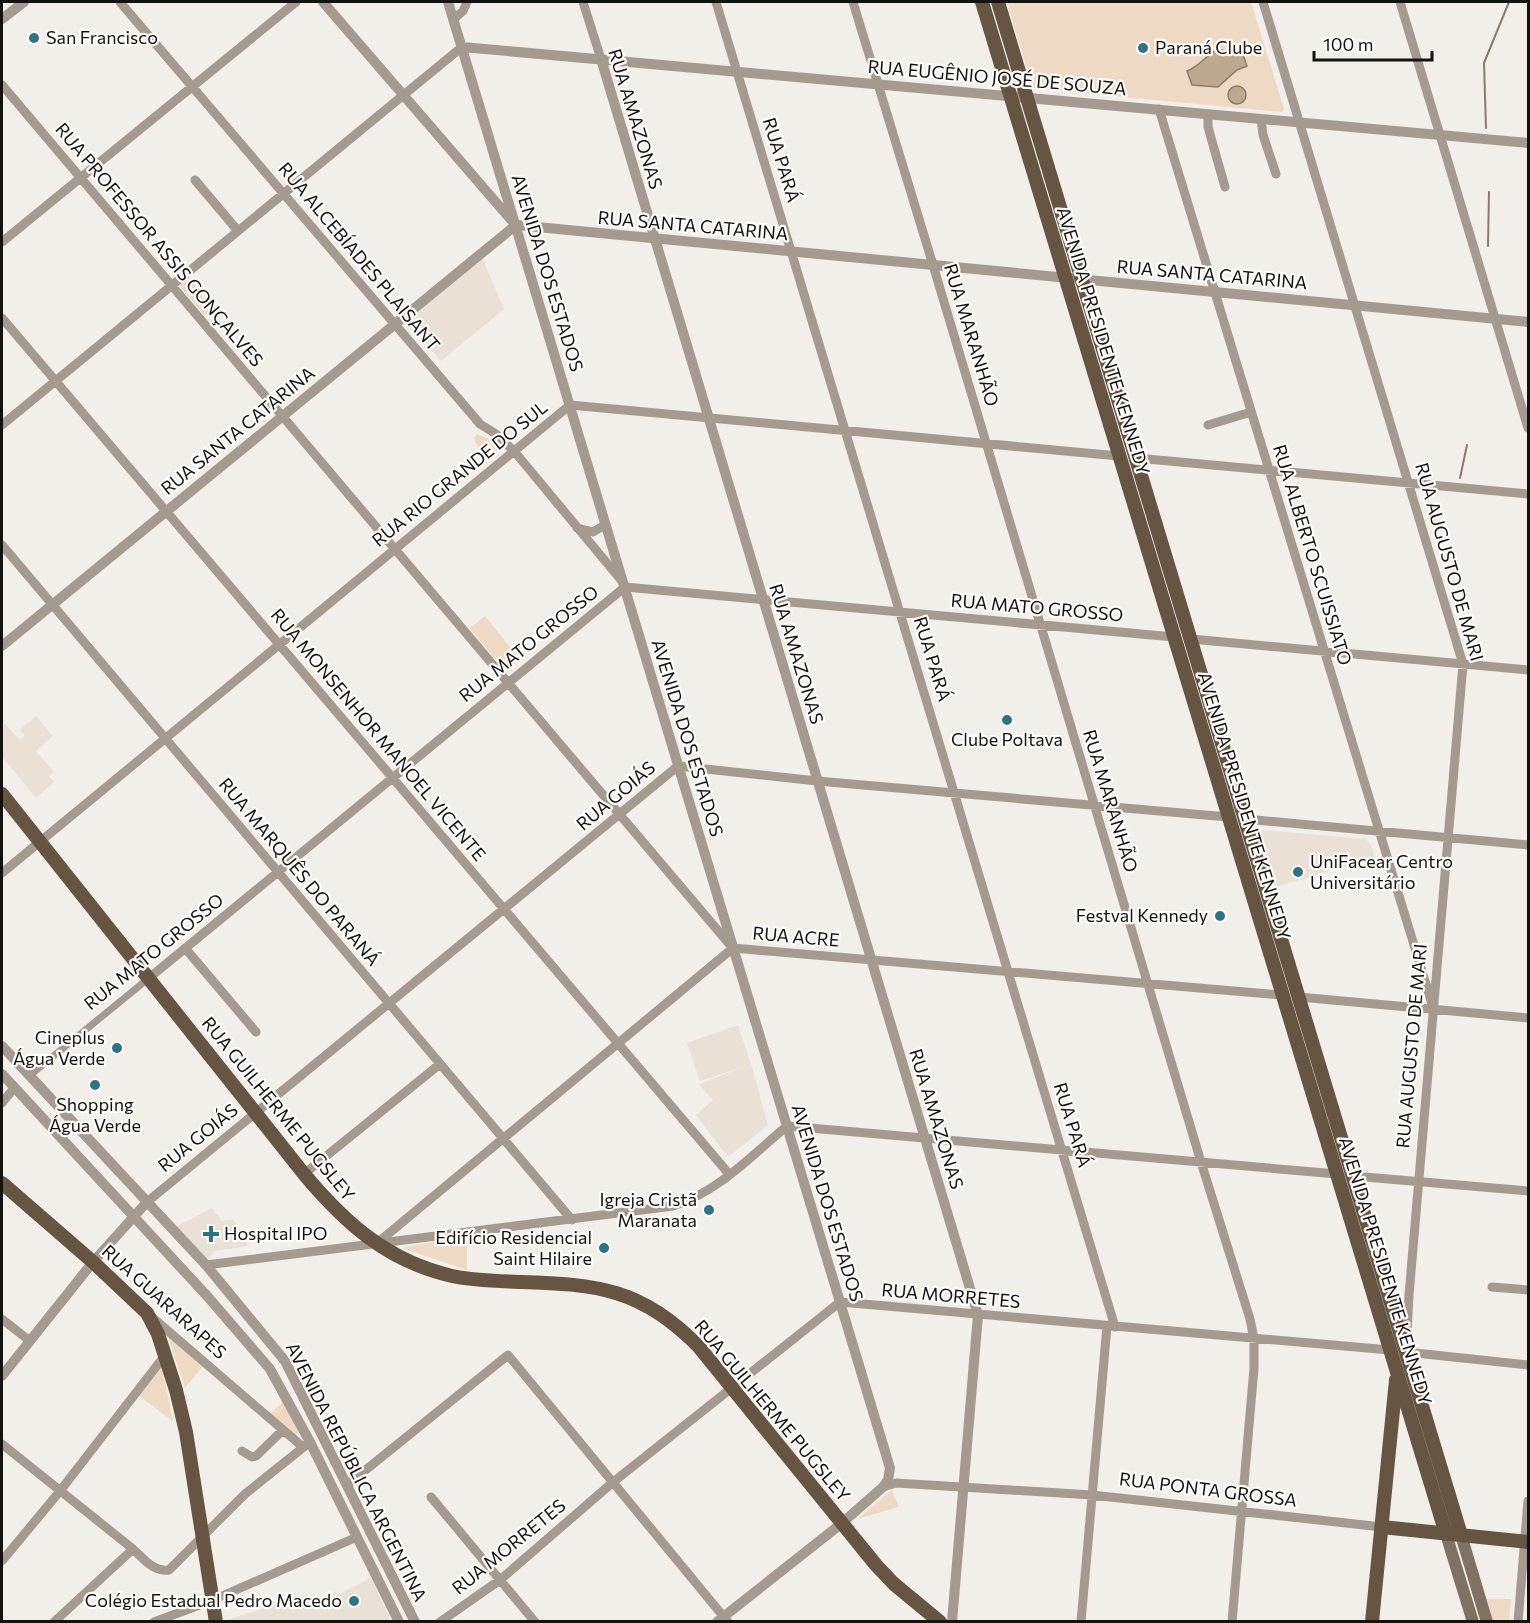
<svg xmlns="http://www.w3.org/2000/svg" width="1530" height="1623" viewBox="0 0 1530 1623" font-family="Commissioner,sans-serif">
  <rect width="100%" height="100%" fill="#f2eeea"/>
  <path fill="#e9e0d6" d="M481,255L504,309L441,361L406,321Z
    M36,716L53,736L36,751L54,772L49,776L54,782L36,798L2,757V727L5,724L20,740L25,736L20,730Z
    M1264,830L1365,839L1370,843L1375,858L1275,887L1260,833Z
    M738,1025L751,1064L768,1125L728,1157L696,1115L713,1100L699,1084L746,1066L700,1081L687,1043Z
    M212,1208L222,1221L233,1219L248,1246L214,1251L210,1258L206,1259L174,1228Z
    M371,1578L390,1619L384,1621H224L271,1606L286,1598L290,1603L308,1594L315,1606Z"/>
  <path fill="#eedac4" d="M1007,2H1251L1284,109L1282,112L1035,89L1032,85Z
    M189,278L213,311L204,315L179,285Z
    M477,434L497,442L499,447C497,454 492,457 485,457C482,451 475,445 474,438Z
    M485,616L519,658L504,670L470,628Z
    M467,1235V1270L402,1248Z
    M166,1331L203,1366L185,1388Z
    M162,1367L173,1421L139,1396Z
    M283,1402L300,1431L295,1436L270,1414Z
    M892,1490L899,1507L857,1519Z
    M1487,1599H1511L1509,1621H1493Z"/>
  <path fill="#bea88f" stroke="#8b7b69" stroke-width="1.5" d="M1217,50L1242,52L1247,66L1237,70L1218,87L1192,85L1187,71C1200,66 1206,55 1217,50Z
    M1228 95a9 9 0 1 1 18 0a9 9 0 1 1-18 0Z"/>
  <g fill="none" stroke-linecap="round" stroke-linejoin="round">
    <path stroke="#8b7b69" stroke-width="2" d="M1486,128L1484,63L1509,2
      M1488,246L1489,192
      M1460,478L1467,445"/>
    <path stroke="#a49a8f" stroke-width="7" d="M29,1076L149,978"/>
    <path stroke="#a49a8f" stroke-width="9" d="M120,2L480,424L496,434L514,451L621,580
      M583,2L601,59
      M716,2L1115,1327
      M853,2L933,265L1201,1162L1250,1319L1254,1339V1368L1232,1622
      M1263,2L1463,664L1409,1295L1406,1352L1528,1365
      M1400,2L1528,428
      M454,19L463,11L467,2
      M2,85L731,946
      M1159,109L1432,1004
      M1208,114V127L1225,187
      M1261,119L1263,135L1276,174
      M195,180L238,231
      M2,242L296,2
      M2,318L729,1174
      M2,425L462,47
      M1208,425L1251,412
      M1136,458L1528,494
      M577,528L593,532L606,524
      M2,545L572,1220
      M1191,639L1528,670
      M1245,819L1528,845
      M2,873L570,405L1119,456
      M185,948L256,1032
      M149,978L625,587L1174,637
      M1299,997L1528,1018
      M2,1103L14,1088
      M304,1174L440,1064
      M1353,1176L1528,1191
      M147,1202L678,766L817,781L1228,817
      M376,1244L733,948L1282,995
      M206,1265L673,1206C717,1193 752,1155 787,1126L1337,1174
      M1492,1287L1528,1290
      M153,1318L303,1447
      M2,1319L30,1341
      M2,1444L133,1549C144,1559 153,1572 169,1570L245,1494L310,1442
      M242,1451L252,1457L256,1456L283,1430
      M347,1485L508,1355L728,1622
      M883,1487L896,1483L1092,1495L1382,1527
      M431,1497L535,1622
      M2,1561L60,1491L166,1354
      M54,1622L133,1549
      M154,1622L213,1600L357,1537
      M440,1622L500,1580L612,1483L840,1302L1390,1350
      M1081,1622L1107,1326
      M1518,1622L1528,1501"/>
    <path stroke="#a49a8f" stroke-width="10" d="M323,2L513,222
      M448,2L890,1468L888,1480L883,1487L842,1523L717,1622
      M2,19L24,2
      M462,47L1528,143
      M601,59L978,1315L952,1622
      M2,646L516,225L1528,322
      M2,1046L206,1265L285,1361L415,1622
      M2,1074L208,1297L270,1369L310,1442L399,1622
      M2,1376L93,1262L147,1202"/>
    <path stroke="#7f7262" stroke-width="12" d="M1446,1534L1473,1622
      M1461,1535L1487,1622"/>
    <path stroke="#655542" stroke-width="14" d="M982,2L1446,1534
      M998,2L1461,1535
      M2,794L304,1174C345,1223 387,1261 452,1276C475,1281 498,1281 521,1282C597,1284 643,1289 699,1347L876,1565L894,1584L940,1622
      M2,1183L93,1262L147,1313L158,1334L176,1390L186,1432L216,1622
      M1382,1527L1528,1542
      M1372,1622L1396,1380"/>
  </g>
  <g fill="#327286" stroke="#fffcf9" stroke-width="2">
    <circle cx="34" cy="38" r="6"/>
    <circle cx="1143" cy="48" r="6"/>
    <circle cx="1007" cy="720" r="6"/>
    <circle cx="1298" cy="872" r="6"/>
    <circle cx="1220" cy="916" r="6"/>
    <circle cx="117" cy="1048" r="6"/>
    <circle cx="95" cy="1085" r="6"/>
    <circle cx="709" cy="1210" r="6"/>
    <path d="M208 1225h6v6h6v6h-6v6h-6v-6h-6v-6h6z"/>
    <circle cx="604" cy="1248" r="6"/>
    <circle cx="354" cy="1601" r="6"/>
  </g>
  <g text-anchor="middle" stroke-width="4.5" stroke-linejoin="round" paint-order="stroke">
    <g font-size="18" fill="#141211" stroke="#fffcf9" text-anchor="end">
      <text x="46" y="44" text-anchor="start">San Francisco</text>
      <text x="1155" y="54" text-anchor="start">Paraná Clube</text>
      <text x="1007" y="746" text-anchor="middle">Clube Poltava</text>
      <text x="1310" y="868" text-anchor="start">UniFacear Centro<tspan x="1310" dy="21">Universitário</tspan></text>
      <text x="1208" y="922">Festval Kennedy</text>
      <text x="105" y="1044">Cineplus<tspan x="105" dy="21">Água Verde</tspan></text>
      <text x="95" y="1111" text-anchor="middle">Shopping<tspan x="95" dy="21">Água Verde</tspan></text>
      <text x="697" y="1206">Igreja Cristã<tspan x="697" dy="21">Maranata</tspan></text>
      <text x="224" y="1240" text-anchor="start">Hospital IPO</text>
      <text x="592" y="1244">Edifício Residencial<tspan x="592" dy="21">Saint Hilaire</tspan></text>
      <text x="342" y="1607">Colégio Estadual Pedro Macedo</text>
    </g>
    <g font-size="18" fill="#141211" stroke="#fffcf9">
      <text transform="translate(997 78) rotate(5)" y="6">RUA EUGÊNIO JOSÉ DE SOUZA</text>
      <text transform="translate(635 119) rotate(73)" y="6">RUA AMAZONAS</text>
      <text transform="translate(781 160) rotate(73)" y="6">RUA PARÁ</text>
      <text transform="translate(693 226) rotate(5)" y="6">RUA SANTA CATARINA</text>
      <text transform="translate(159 245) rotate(50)" y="6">RUA PROFESSOR ASSIS GONÇALVES</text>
      <text transform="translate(359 257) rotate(50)" y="6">RUA ALCEBÍADES PLAISANT</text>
      <text transform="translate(547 273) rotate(73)" y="6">AVENIDA DOS ESTADOS</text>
      <text transform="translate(1212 275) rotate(5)" y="6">RUA SANTA CATARINA</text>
      <text transform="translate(971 335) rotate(73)" y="6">RUA MARANHÃO</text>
      <text transform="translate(1103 341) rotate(73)" y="6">AVENIDA PRESIDENTE KENNEDY</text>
      <text transform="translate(238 431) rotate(-39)" y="6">RUA SANTA CATARINA</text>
      <text transform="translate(460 474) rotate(-39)" y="6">RUA RIO GRANDE DO SUL</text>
      <text transform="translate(1312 555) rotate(73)" y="6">RUA ALBERTO SCUISSIATO</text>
      <text transform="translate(1449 562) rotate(74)" y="6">RUA AUGUSTO DE MARI</text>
      <text transform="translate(1037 608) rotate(5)" y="6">RUA MATO GROSSO</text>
      <text transform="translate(529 644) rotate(-39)" y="6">RUA MATO GROSSO</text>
      <text transform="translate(796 654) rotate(73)" y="6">RUA AMAZONAS</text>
      <text transform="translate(932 659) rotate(73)" y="6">RUA PARÁ</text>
      <text transform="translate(378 735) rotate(50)" y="6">RUA MONSENHOR MANOEL VICENTE</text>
      <text transform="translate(687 738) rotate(73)" y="6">AVENIDA DOS ESTADOS</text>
      <text transform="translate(616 796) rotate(-40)" y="6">RUA GOIÁS</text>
      <text transform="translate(1110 801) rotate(73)" y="6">RUA MARANHÃO</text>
      <text transform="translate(1244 806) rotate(73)" y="6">AVENIDA PRESIDENTE KENNEDY</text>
      <text transform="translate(299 872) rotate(50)" y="6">RUA MARQUÊS DO PARANÁ</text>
      <text transform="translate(796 937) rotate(5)" y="6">RUA ACRE</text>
      <text transform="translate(154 952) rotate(-39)" y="6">RUA MATO GROSSO</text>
      <text transform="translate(1412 1046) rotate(-85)" y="6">RUA AUGUSTO DE MARI</text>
      <text transform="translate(278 1109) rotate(51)" y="6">RUA GUILHERME PUGSLEY</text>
      <text transform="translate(936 1119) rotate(73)" y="6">RUA AMAZONAS</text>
      <text transform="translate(1072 1125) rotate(73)" y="6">RUA PARÁ</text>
      <text transform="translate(198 1138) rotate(-39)" y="6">RUA GOIÁS</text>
      <text transform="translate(827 1203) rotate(73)" y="6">AVENIDA DOS ESTADOS</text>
      <text transform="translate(1385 1271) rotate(73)" y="6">AVENIDA PRESIDENTE KENNEDY</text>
      <text transform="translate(951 1296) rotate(5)" y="6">RUA MORRETES</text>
      <text transform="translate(164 1302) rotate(42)" y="6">RUA GUARARAPES</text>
      <text transform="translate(772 1411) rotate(50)" y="6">RUA GUILHERME PUGSLEY</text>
      <text transform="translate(356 1472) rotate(63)" y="6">AVENIDA REPÚBLICA ARGENTINA</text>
      <text transform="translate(1208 1490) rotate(7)" y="6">RUA PONTA GROSSA</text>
      <text transform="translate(509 1547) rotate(-39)" y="6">RUA MORRETES</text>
    </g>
  </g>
  <rect width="1530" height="1623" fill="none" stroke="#141211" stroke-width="6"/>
  <path d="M1314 51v9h118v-9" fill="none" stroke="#141211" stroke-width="3"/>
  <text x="1323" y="51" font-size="18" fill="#141211" stroke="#fffcf9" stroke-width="4.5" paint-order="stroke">100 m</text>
</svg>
